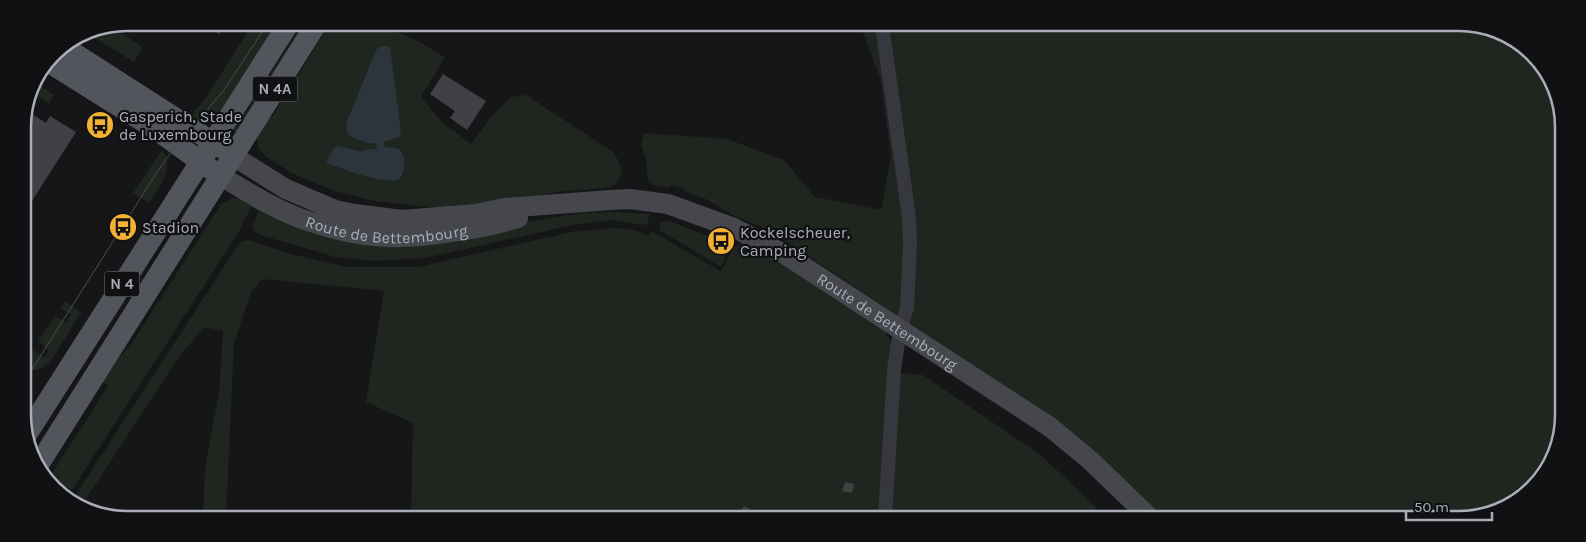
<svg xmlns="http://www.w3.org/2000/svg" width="1586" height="542" viewBox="0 0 1586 542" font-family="Karla,sans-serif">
  <rect width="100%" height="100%" fill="#161618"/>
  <path fill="#1e261f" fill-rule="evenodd" d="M253,23H282L216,117L205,122L189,118L207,96Z
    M303,23H308L236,133L234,131Z
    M330,23H351L350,29C362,29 376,28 389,30C409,34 427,47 445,57L421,97L441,121L471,144L490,118L511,97L526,95L613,152C622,165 626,177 611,187L558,192L471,208H438L374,201L338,192L309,181L290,172L266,157L259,149L257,139V131L266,114L272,117ZM376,50L401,131L400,137L384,142L385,147C389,148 396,147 400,150C406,154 406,175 399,179C387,186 341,169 327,163L342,147L360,151L377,148L376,144L359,141L345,129L346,123Z
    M865,24L1486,26L1537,58L1562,107L1560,442L1523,498L1465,519H1164L1093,449L1054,419L769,230L734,216L708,200L684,191V189L671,185L669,188L653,185L648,182L646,159L641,145L644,133L727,139L784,160L815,197L881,210L891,156L880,77L863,33Z
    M110,26L143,47L134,62L85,32Z
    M33,82L54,95L49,104L30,91Z
    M162,150C176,167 159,188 149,203L133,193Z
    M233,198L247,200L291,222L455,235L561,216L587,213L611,212L650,214L647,224L643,225L614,220L577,224L425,258L374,261L336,257L260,235L253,230L252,226L259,211L251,207L238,233L68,496L49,484L47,481L108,386L102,382L114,363L130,346L222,203Z
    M669,221L730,245L721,267L659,230L661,222Z
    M614,228L635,230L649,236L651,231L721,271L734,247L743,243L753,245L884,330L891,342L900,373L923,375L1041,455L1107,518L411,517L413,423L366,402L384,291L262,279L251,292L234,343L226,516H203L205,468L219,392L223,331L205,327L180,355L82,505L73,499L240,242L249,240L291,254L347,267H418L571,232Z
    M65,301L81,312C74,323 55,358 46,365C40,371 32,371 24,369V364L33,350L44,357L49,350L38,342L55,316L66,322L71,315L61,308Z"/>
  <path fill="#2c353c" d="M381,46H388L390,48L401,131L400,137L384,142L385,147C389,148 396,147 400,150C406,154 406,175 399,179C387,186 341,169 327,163V161L333,149L337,146L360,151L377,148L376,144C363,142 343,139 346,123L376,50Z"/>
  <path fill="#404145" d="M200,23H227L219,34Z
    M443,74L486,101L467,130L450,118L455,111L430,94Z
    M26,110L46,123L50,116L76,132L23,215V121Z
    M845,482L854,484L852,493L842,491Z
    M744,506L764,518L737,517Z"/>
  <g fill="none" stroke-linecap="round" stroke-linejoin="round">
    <path stroke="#37383d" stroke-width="14" d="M882,25L909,217L910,245L907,308L900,330L894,370L885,518"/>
    <g stroke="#45474d" stroke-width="20">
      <path id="s1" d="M233,156L286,189L335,210L355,214L402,220L476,214L504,208L610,200L630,199L668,204L734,228L786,255L1050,427L1090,460L1150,518"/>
      <path id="s2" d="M221,176C249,193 277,211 308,221C363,240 403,241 458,231C479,228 498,224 518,218"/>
    </g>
    <path stroke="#53555c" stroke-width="21" d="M63,46L225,150
      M47,61L157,130L212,170
      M25,437L289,23
      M39,464L317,23"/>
    <path stroke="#4a4c52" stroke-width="1" d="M24,382L157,172L172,151L224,90L268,23"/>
  </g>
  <defs>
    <symbol id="bus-disc" viewBox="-11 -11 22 22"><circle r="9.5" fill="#f2b134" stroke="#111113"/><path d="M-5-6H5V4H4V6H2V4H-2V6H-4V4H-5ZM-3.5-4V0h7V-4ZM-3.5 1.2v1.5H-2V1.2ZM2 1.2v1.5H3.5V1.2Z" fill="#111"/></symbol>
  </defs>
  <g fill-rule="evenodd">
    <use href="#bus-disc" x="84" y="109" width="32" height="32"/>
    <use href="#bus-disc" x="107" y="211" width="32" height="32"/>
    <use href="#bus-disc" x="705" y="225" width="32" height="32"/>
  </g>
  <g text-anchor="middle" stroke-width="4.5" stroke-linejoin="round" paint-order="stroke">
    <g fill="#111113" stroke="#7b7e86" stroke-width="1">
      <rect x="252.5" y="76.5" width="45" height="25" rx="4"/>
      <rect x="104.5" y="271.5" width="35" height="25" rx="4"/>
    </g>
    <g font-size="15" font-weight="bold" fill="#a8adb8">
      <text x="275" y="94">N 4A</text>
      <text x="122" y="289">N 4</text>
    </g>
    <g font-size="16" fill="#a8adb8" stroke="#111113" text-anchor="start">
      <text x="119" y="122">Gasperich, Stade<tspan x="119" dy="18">de Luxembourg</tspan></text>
      <text x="142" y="233">Stadion</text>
      <text x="740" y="238">Kockelscheuer,<tspan x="740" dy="18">Camping</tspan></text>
    </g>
    <g font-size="16" fill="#a8adb8" stroke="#111113">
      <text dy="6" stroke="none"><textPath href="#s2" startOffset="178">Route de Bettembourg</textPath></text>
      <text dy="6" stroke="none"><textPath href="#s1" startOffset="701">Route de Bettembourg</textPath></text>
    </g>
  </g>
  <path d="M0 0H1586V542H0ZM127 31H1459A96 96 0 0 1 1555 127V415A96 96 0 0 1 1459 511H127A96 96 0 0 1 31 415V127A96 96 0 0 1 127 31Z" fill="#111113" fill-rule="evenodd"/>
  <path fill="none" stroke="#a8adb8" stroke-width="2.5" d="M127 31H1459A96 96 0 0 1 1555 127V415A96 96 0 0 1 1459 511H127A96 96 0 0 1 31 415V127A96 96 0 0 1 127 31Z"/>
  <path d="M1406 512v8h86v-8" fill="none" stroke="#a8adb8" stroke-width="2.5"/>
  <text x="1414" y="512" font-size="15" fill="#a8adb8" stroke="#111113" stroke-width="4" paint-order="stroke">50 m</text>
</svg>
